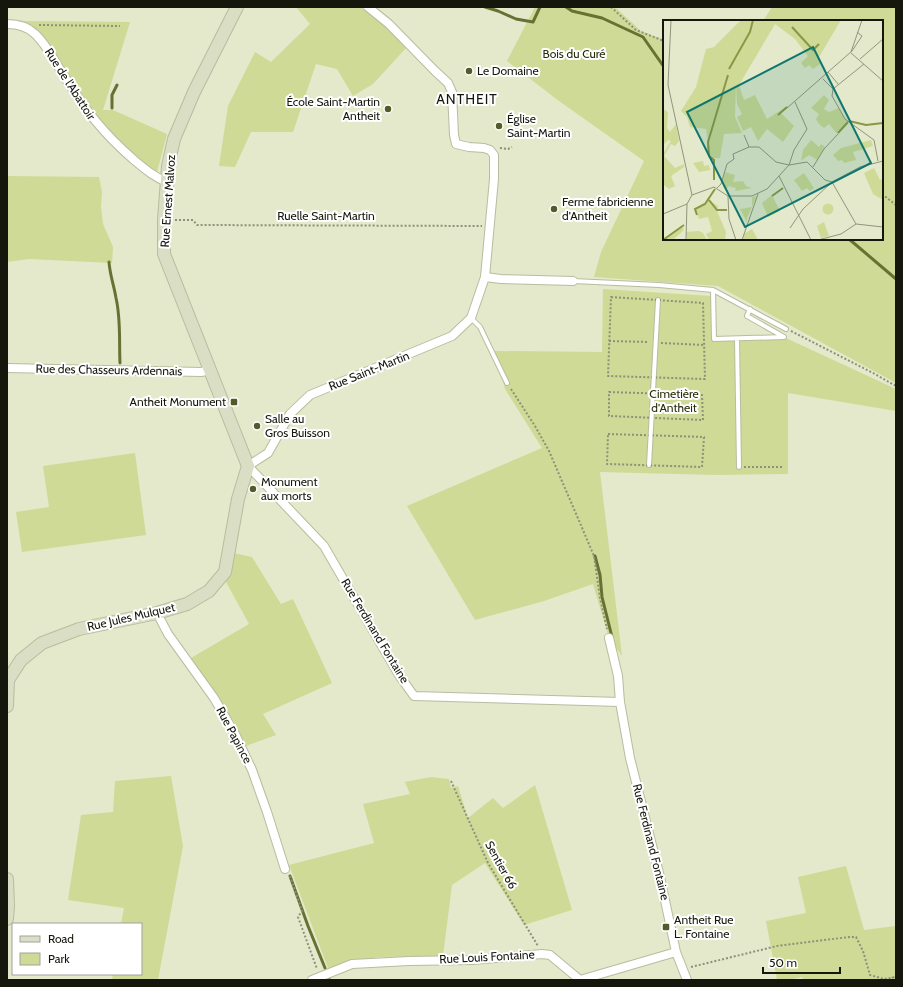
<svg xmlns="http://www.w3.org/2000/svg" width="903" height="987" viewBox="0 0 903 987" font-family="Cabin,sans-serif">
  <rect width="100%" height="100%" fill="#e3e9ca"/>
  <path fill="#ceda96" d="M296,7H361L387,27L406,48L373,84L353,96L337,69L316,64L293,132H251L235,167L219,166L228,106L255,52L271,62L310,24Z
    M535,7H615L641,31L664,40V239H882V21H763L772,7H896V383L718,286L594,277L601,252L644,161L559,101L507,61Z
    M23,21L130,22L103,110H113L167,134L157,172L145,164L118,142L105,127L69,79L45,40Z
    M7,176L99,177L102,192L101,207L103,224L113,247L112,263L29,259L7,262Z
    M603,289L711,296L713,340L788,339L896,389V411L788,393V474L717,475L600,472L622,656L609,638L593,584L544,601L475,620L407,506L542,448L505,389L495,351L602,352Z
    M135,453L146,535L22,552L16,512L49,507L43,466Z
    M233,553L252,557L281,604L293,599L332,683L263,714L276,735L246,746L236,725L191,658L249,624L225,580Z
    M171,776L183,846L158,980H112L113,974H141V924H121L124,908L68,900L81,815L113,812L115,781Z
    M431,777L449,779L451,788L458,786L468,818L493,798L503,808L535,785L572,910L524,925L485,863L452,885L443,956L378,957L328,968L289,865L374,843L363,804L410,794L405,782Z
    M846,866L864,930L896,926V980H804L802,977L788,980H777L766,921L806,913L798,877Z"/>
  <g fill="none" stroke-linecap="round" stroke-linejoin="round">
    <path stroke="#677133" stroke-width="3" d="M485,7L498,11L516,19L533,22L540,7
      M566,7L572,11L602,18L643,37L664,67
      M112,108V95L117,85
      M849,239L896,279
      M109,262C110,276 114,285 116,298C121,319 119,342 120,363
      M595,556L600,575L602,597L612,637
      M290,876L308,926L325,968
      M329,979V980"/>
    <defs>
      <path id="lane" d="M573,281L659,285L713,290L786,329
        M713,290L714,339L784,337L747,316L750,309
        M471,318L480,327L507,383
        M737,339L739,467
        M649,465L658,300"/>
      <path id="street" d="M368,7L389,24L435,71L448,83L452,92L454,135L456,144L469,147L484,148L490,150L494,155V179L485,277L471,318L452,336L310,395L290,414L268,453L248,466L324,546L375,634L399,675L414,696L620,702
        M7,24C18,24 27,26 35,34C47,45 55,62 64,76C86,111 103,133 134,160C145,169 154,177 167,182
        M485,277L501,279L573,281
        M7,368L201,372L211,370
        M157,613L168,634L214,698L235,734L252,770L267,812L285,869
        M609,638L618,676L620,702L630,758L660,877L676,952L687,980
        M312,980L352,964L409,961L473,960L542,954L550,955L580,980
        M580,980L676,952"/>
      <path id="secondary" d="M7,706L8,680L21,660L42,643L79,629L157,613L187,604L209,591L225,572L238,499L248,466L164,254V220L168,166L174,139L194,92L237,7
        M7,879L8,906L7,919"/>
    </defs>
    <use href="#lane" stroke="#b7bd9f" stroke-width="6"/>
    <use href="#street" stroke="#b7bd9f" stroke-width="10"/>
    <use href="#secondary" stroke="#b7bd9f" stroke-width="14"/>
    <path stroke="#8c917a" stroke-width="2" stroke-dasharray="2 2" stroke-linecap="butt" d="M611,7L636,30L664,41
      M39,25L120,26
      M500,148L508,149L512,147
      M882,194L896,205
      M175,220H193L197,225L482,226
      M611,297L703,303L705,379L608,376Z
      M791,331L873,373L896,386
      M609,341L649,342
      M661,343L704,345
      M511,389L535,426L549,451L580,523L594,556L600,598L607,629
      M609,392L702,395L703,420L609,416Z
      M608,434L704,437L702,467L607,464Z
      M744,467H783
      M451,781L488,863L538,946
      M290,876L302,911L298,917L317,969
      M691,967L777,946L849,937H856L863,951L870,975L884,979L896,977
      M892,977L895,980"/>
    <use href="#lane" stroke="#fff" stroke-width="4"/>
    <use href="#street" stroke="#fff" stroke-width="8"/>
    <use href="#secondary" stroke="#dadec5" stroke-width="12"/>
  </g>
  <g fill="#545b2a" stroke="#fff" stroke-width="1.5">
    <circle cx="469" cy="71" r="4"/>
    <circle cx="388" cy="109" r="4"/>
    <circle cx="499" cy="126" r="4"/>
    <circle cx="554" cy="209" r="4"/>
    <rect x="230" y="398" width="8" height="8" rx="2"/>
    <circle cx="257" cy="426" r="4"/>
    <circle cx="253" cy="489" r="4"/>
    <rect x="662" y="923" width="8" height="8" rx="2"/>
  </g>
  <g text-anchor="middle" stroke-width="4" stroke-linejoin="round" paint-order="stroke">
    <g font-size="12" fill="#282d08" stroke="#fff">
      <text x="574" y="58">Bois du Curé</text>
      <text x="674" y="398">Cimetière<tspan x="674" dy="14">d'Antheit</tspan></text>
    </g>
    <g font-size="12" fill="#15170c" stroke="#fff" text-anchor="start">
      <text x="477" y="75">Le Domaine</text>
      <text x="380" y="106" text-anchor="end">École Saint-Martin<tspan x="380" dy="14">Antheit</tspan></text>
      <text x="507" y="123">Église<tspan x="507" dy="14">Saint-Martin</tspan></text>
      <text x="562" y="206">Ferme fabricienne<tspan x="562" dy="14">d'Antheit</tspan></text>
      <text x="226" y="406" text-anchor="end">Antheit Monument</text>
      <text x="265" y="423">Salle au<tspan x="265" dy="14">Gros Buisson</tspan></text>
      <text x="261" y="486">Monument<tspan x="261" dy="14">aux morts</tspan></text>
      <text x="674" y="924">Antheit Rue<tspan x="674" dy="14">L. Fontaine</tspan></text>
    </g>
    <g font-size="12" fill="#15170c" stroke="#fff">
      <text transform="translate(70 84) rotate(57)" y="4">Rue de l'Abattoir</text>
      <text transform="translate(168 201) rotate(-86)" y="4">Rue Ernest Malvoz</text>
      <text x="326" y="220">Ruelle Saint-Martin</text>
      <text transform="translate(109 370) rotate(1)" y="4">Rue des Chasseurs Ardennais</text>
      <text transform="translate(369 371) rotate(-22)" y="4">Rue Saint-Martin</text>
      <text transform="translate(131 617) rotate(-13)" y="4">Rue Jules Mulquet</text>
      <text transform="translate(375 631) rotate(59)" y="4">Rue Ferdinand Fontaine</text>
      <text transform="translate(234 735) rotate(62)" y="4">Rue Papince</text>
      <text transform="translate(651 842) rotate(76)" y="4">Rue Ferdinand Fontaine</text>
      <text transform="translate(501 865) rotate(61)" y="4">Sentier 66</text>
      <text transform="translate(487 957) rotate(-3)" y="4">Rue Louis Fontaine</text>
    </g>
    <g font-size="14" letter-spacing="1" fill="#15170c" stroke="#fff">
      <text x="467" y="104">ANTHEIT</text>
    </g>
  </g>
  <g transform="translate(663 20)">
    <rect width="220" height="220" fill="#e3e9ca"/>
    <path d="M78,0H178L156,37L157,44L150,49L146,45L142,48L138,43L145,36L132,19L112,4L76,65L81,80L92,75L104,99L126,85L118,93L131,106L120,122L104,109L95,121L88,107L80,111L74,97L79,94L74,84L73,64L72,97L79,113L61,114L57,138H46L43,130L45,123L43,109L27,107L24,97L18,91L33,67L43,29L51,27ZM161,75L166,80L161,89L166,92L176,88L185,102L174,114L166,104L161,108L156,104L153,99L156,94L148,88ZM0,89L5,92L4,108L7,112L13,104L16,121L12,126L8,124L1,136L12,148L21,144V147L8,156L12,166L6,169L0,164V134L8,121L5,120L0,125ZM148,120L156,127L158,124L162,127L154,140L146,135L138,141L140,130ZM208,120L210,126L190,132L193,140L181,143L179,140L175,141L170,135L178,128ZM40,141L41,146L46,145L47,150L36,152L30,143ZM211,148L217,160L220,158V180L210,174L201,153ZM62,152L72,155L70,162L80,161L83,166L89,168L72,171L73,168L65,166L63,171L59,164ZM141,153L151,168L147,171L144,168L139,171L131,160ZM109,175L117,191L105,197L99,183ZM94,176L84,198V202L77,189L89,187V177ZM46,180L55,186L54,191L63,212L62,220H46L43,214L49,211L45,197L36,199L33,189ZM159.5 189a5.5 5.5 0 1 1 11 0a5.5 5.5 0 1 1-11 0ZM161,202L166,216L158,218L154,206ZM19,207L21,210L10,220H2ZM89,209L95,220H80L81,214ZM36,211L40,213L44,220H24L23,212Z" fill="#ceda96"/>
    <path fill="none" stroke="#8a9744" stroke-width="2" d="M129,7L150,30L156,24M66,49L87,12L90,0M115,95L124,87M186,101L203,105L220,103M175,113L185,102M51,160V140L46,136L45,122L65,55M109,176L120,168M46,180L54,190H64M34,195L32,189L42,184L52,169M0,220L21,205"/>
    <path fill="none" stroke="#91957e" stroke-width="1" d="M8,0L5,65L29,175M188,32L199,0M188,33L220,61M197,39L220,19M165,52L175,64M160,59L170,69M170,69L169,76L182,99L211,120L215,141M170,69L201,44M124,88L189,31L199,16L194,12M81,115L86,127M126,145L144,142L162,160L169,162L193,204M150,147L161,129L175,114M116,156L148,220M54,168L58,164L64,144L71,139L70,134L86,127H96L113,142L126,145M29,175L51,167L65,176H89L104,169L126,145L131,130L144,109L132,82M65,176L66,199L73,220M0,194L24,184M127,208L140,189L169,162L197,147L220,141M23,220L24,184L29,175M79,220L95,174M155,220L178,214L193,204L220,207"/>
    <path fill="#0f766e" fill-opacity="0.15" stroke="#0f766e" stroke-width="2" d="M150,27L208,143L82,207L24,92Z"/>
    <rect width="220" height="220" fill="none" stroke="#15170c" stroke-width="2"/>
  </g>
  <rect width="903" height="987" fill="none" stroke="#15170c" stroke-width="16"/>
  <rect x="12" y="923" width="130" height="52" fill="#ffffff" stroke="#a1a29e"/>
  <rect x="20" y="936" width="20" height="6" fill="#dadec5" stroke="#a1a29e"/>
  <text x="48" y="943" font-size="12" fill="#15170c">Road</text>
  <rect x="20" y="953" width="20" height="12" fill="#ceda96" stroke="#a1a29e"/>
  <text x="48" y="963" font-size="12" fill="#15170c">Park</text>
  <path d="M763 967v6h77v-6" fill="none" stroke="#15170c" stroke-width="2"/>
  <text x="769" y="967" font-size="12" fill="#15170c" stroke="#ffffff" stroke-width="3" paint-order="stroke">50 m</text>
</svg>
